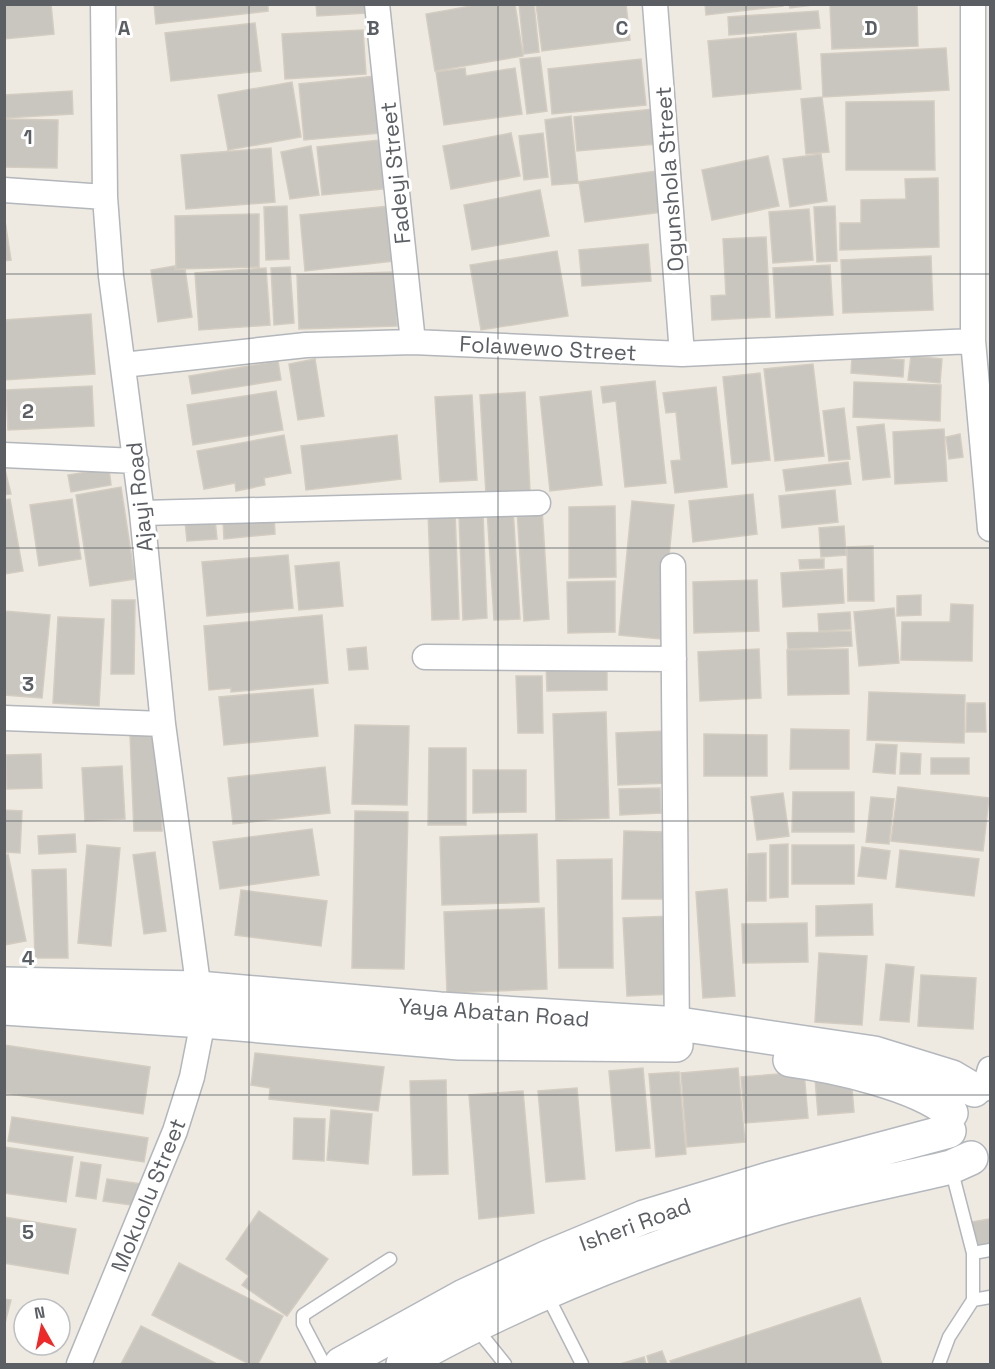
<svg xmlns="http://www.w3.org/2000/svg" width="995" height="1369" viewBox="0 0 995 1369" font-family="'Space Grotesk',sans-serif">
  <rect width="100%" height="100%" fill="#eeeae2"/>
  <path fill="#c9c5bf" stroke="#d3ccc1" stroke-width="1.5" d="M4,4H51L54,34L4,39Z
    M154,4H268V11L156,24Z
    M316,4H366L367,13L317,16Z
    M482,4H515L523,56L435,71L426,14Z
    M519,4H534L539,52L524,54Z
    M536,4H626L630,40L542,51Z
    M705,4H783V6L706,15Z
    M789,4H821L790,8Z
    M917,4L918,46L832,49L830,5Z
    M818,11L820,28L729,35L728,17Z
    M255,23L261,71L171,81L165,33Z
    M363,30L366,74L285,79L282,34Z
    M796,33L801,89L713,97L708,41Z
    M946,48L949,90L823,97L821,54Z
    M540,57L547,111L527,114L520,59Z
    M641,59L646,105L552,114L548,69Z
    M465,68L466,76L515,68L522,114L444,125L436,72Z
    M375,76L380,133L304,140L299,84Z
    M292,82L301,137L228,150L218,95Z
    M72,91L73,114L4,118V95Z
    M822,97L829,152L806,154L801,99Z
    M934,101L935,170H846V102Z
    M654,109L657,144L577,151L574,117Z
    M571,116L578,183L552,185L545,120Z
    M4,119L58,120L57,168L4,167Z
    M511,133L520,176L451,189L443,146Z
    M543,133L548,177L524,180L519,136Z
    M388,139L393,188L322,195L317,147Z
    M311,146L319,195L290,199L281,152Z
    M271,148L275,202L186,209L181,155Z
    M821,154L827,201L790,207L783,159Z
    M768,156L779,206L712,220L702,170Z
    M656,171L662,212L585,222L579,182Z
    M938,178L939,247L840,250V223H861V200L906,199L905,179Z
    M540,190L549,236L472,250L464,205Z
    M287,206L289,259L266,260L264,207Z
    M389,206L394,261L305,271L300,215Z
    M835,206L837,261L817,262L814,207Z
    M809,209L813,260L773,263L769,212Z
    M4,214L11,260L4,261Z
    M259,214V267L176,269L175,216Z
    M766,237L770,317L712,320L711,296L726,295L723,239Z
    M648,244L651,281L582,286L579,250Z
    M557,251L568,316L481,330L470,265Z
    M931,256L933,310L843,313L841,260Z
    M830,265L833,315L776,318L773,268Z
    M175,266V270L185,269L192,317L158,322L151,270Z
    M290,267L294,323L274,325L271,268Z
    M266,268L270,325L199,330L195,273Z
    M396,272L397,326L299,329L297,275Z
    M91,314L95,374L4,380V320Z
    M852,356L904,360L903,377L851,373Z
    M911,356L942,359L940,383L908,380Z
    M315,359L324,416L298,420L289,364Z
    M278,361L281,380L192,394L189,376Z
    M813,364L824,456L775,461L764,369Z
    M760,373L770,460L732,464L723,377Z
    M655,381L666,483L625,487L616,401L603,403L601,387Z
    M854,382L941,385L940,421L853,417Z
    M92,386L94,426L8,430L6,390Z
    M716,387L727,487L675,493L671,461L681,460L676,412L666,413L663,393Z
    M276,391L283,430L193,445L187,405Z
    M591,391L602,485L550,491L540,397Z
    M525,392L530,491L486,494L480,395Z
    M472,395L477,480L440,482L435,397Z
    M844,408L850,459L829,461L823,411Z
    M884,424L890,477L863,480L857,427Z
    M944,429L947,481L895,484L893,432Z
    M960,434L963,457L949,459L946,437Z
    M284,435L291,473L264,478L265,485L236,491L235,483L204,489L197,451Z
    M397,435L401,479L306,490L301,446Z
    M848,462L851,484L786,491L783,470Z
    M4,466L11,494L4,495Z
    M109,468L111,485L71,492L68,475Z
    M121,487L135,579L90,586L76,495Z
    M835,490L838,522L782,528L779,496Z
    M753,494L757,534L693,542L689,501Z
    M10,499L23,571L4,574V500Z
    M72,499L81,559L39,566L30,505Z
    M632,501L674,505L661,639L619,635Z
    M615,506L616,577L569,578V507Z
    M542,508L549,619L524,621L517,510Z
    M513,509L520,619L494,620L487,510Z
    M455,511L459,619L432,620L428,512Z
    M483,514L487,618L463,620L459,515Z
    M274,515L275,534L224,539L223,520Z
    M215,519L217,539L187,541L185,522Z
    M844,526L846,555L821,557L819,528Z
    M873,546L874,601H848L847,547Z
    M288,555L293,608L207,616L202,562Z
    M824,559V568L800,569L799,560Z
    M339,562L343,606L299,610L295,566Z
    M842,569L844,603L783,607L781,573Z
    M757,580L759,631L694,633L693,582Z
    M615,581V632L568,633L567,582Z
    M921,595V615L897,616V596Z
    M112,600H135L134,674H111Z
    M951,604L973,605L972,661L901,660L902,622H950Z
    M894,608L899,663L859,666L854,612Z
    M4,611L50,615L42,698L4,695Z
    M850,612L851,629L819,631L818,614Z
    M322,615L328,683L231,692V688L209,690L204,626Z
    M58,617L104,619L99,706L53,703Z
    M851,631L852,646L788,649L787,633Z
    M366,647L368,669L349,670L347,649Z
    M759,649L761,698L700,701L698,652Z
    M848,649L849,694L788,695L787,650Z
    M607,663V690L547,691L546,664Z
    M516,676H542L543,733H518Z
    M313,689L318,736L224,745L219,697Z
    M869,692L965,695L964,743L867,740Z
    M967,703H985L986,732H966Z
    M606,712L609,818L556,820L553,714Z
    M355,725L409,726L407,805L352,804Z
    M791,729L849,730V769H790Z
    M667,731L669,783L618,785L616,733Z
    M159,734L162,831H134L130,735Z
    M704,734L767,735V776H704Z
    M876,744L897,745L895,774L873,772Z
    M429,748H466V825H428Z
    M901,753L921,754L920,774H900Z
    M41,754L42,788L7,789L6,755Z
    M931,758H969V774H931Z
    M122,766L125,819L85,821L82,768Z
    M325,767L330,813L233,824L228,778Z
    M473,770H526V812L473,813Z
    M898,787L989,798L983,851L891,841Z
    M660,788L661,813L620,815L619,789Z
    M793,792H854V832H792Z
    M783,793L789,836L757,840L751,797Z
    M871,797L894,799L889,844L866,842Z
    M4,810L22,811L20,853L4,852Z
    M355,811L408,812L404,969L352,968Z
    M312,829L319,875L220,889L213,842Z
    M624,831L665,832L664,899H622Z
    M75,834L76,852L39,854L38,836Z
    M537,834L539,902L442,905L440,837Z
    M788,844V897L770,898V845Z
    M87,845L120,848L111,946L78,943Z
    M792,845H854V884H792Z
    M862,847L890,851L886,879L858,876Z
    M900,850L979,859L974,896L896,887Z
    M155,852L166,931L144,934L133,855Z
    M766,853V901H747L748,854Z
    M8,854L26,941L4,945V855Z
    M612,859L613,968H559L557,860Z
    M66,869L68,958H35L32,870Z
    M727,889L735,996L703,998L696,892Z
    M241,890L327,901L321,946L235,935Z
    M872,904L873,935L816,936V906Z
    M544,908L547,989L447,993L444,912Z
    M672,916L676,994L627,996L623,918Z
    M807,923L808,962L743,963L742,924Z
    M819,953L867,956L862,1025L815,1022Z
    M886,964L914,967L909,1022L880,1020Z
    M921,975L976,978L973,1029L918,1026Z
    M4,1045L150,1067L143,1114L4,1093Z
    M255,1053L384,1067L378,1111L269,1099L270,1088L251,1085Z
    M643,1068L650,1148L616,1151L609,1071Z
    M738,1068L745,1142L687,1147L681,1073Z
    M679,1072L686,1154L656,1157L649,1074Z
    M804,1072L808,1118L745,1123L741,1077Z
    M851,1076L854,1112L818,1115L815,1079Z
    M446,1080L448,1174L413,1175L410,1081Z
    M577,1088L585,1179L546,1182L538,1091Z
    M523,1091L534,1213L479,1219L469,1095Z
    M331,1110L372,1114L368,1164L327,1160Z
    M12,1117L148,1138L144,1162L8,1141Z
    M294,1118L325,1119L324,1161L293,1159Z
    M4,1147L73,1157L66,1202L4,1193Z
    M81,1162L101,1165L96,1199L76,1196Z
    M107,1179L141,1184L138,1206L103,1201Z
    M259,1211L328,1259L287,1316L242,1285L249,1276L226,1259Z
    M4,1217L76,1229L68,1274L4,1263Z
    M990,1219V1244L975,1247L971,1222Z
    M179,1263L283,1316L258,1364H249L152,1315Z
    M860,1298L882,1364H671L670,1361Z
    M4,1299L11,1300L4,1327Z
    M141,1326L217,1364H121Z
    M662,1351L667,1364H649L647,1356Z
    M644,1357L646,1364H620Z"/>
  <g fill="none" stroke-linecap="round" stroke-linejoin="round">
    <defs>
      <path id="service" d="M973,1253L990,1250
        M546,1293L582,1364
        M973,1300L990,1297
        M476,1328L505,1364
        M324,1364L303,1324V1315L390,1259
        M939,1364L949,1337L973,1300V1253L951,1168"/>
      <path id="minor" d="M377,4L413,342
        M655,4L682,354
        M973,4V341L990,529
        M4,190L105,197
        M123,365L306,345L413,342L682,354L973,341
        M4,455L136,461
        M142,513L538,503
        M673,566L677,1040
        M425,657L674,659
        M4,718L163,724
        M984,1089L990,1069
        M79,1364L175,1131L192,1077L203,1021L163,724L142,513L111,276L105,197L103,4"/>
      <path id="secondary" d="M4,984L198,988L440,1009L679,1024L874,1053L952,1077L974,1090
        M4,1008L203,1021L459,1043L676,1045
        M790,1060C834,1066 918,1084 951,1113
        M341,1364L464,1296L548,1257L644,1217L769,1179L949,1131
        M403,1364C520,1297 646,1248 775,1209C832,1192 893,1181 951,1167L971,1158"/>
    </defs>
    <use href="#service" stroke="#b3b6ba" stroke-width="15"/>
    <use href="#minor" stroke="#b3b6ba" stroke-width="27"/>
    <use href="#secondary" stroke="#b4b8bd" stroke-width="36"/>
    <use href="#service" stroke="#fff" stroke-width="12"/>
    <use href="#minor" stroke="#fff" stroke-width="24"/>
    <use href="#secondary" stroke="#fff" stroke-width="33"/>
  </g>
  <path fill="none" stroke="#5b5f64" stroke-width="1.5" stroke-opacity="0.55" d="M249,4V1364M498,4V1364M746,4V1364M4,274H990M4,548H990M4,821H990M4,1095H990"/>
  <g text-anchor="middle" stroke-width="6" stroke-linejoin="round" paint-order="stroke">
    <g font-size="22" fill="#5b5f64" stroke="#fff">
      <text transform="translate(395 173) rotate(-96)" y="8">Fadeyi Street</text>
      <text transform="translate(669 179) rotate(-94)" y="8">Ogunshola Street</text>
      <text transform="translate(548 348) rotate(3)" y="8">Folawewo Street</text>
      <text transform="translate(139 497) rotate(-96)" y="8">Ajayi Road</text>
      <text transform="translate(494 1012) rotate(4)" y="8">Yaya Abatan Road</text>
      <text transform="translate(148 1195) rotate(-68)" y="8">Mokuolu Street</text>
      <text transform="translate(635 1224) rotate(-20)" y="8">Isheri Road</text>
    </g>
  </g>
  <g font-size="20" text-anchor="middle" font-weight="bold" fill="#5b5f64" stroke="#fff" stroke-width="6" stroke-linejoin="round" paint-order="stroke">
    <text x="124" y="35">A</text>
    <text x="373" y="35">B</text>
    <text x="622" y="35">C</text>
    <text x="871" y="35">D</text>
    <text x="28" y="144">1</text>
    <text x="28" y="418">2</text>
    <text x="28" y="691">3</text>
    <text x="28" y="965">4</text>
    <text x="28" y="1239">5</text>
  </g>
  <rect width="995" height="1369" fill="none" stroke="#5b5f64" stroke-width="12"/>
  <g transform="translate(42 1327) rotate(351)"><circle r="28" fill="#ffffff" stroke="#bdbfc1" stroke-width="1.5"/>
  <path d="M0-4.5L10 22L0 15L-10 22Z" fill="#ed2a29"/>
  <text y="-9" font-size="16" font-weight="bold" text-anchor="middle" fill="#5b5f64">N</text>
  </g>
</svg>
